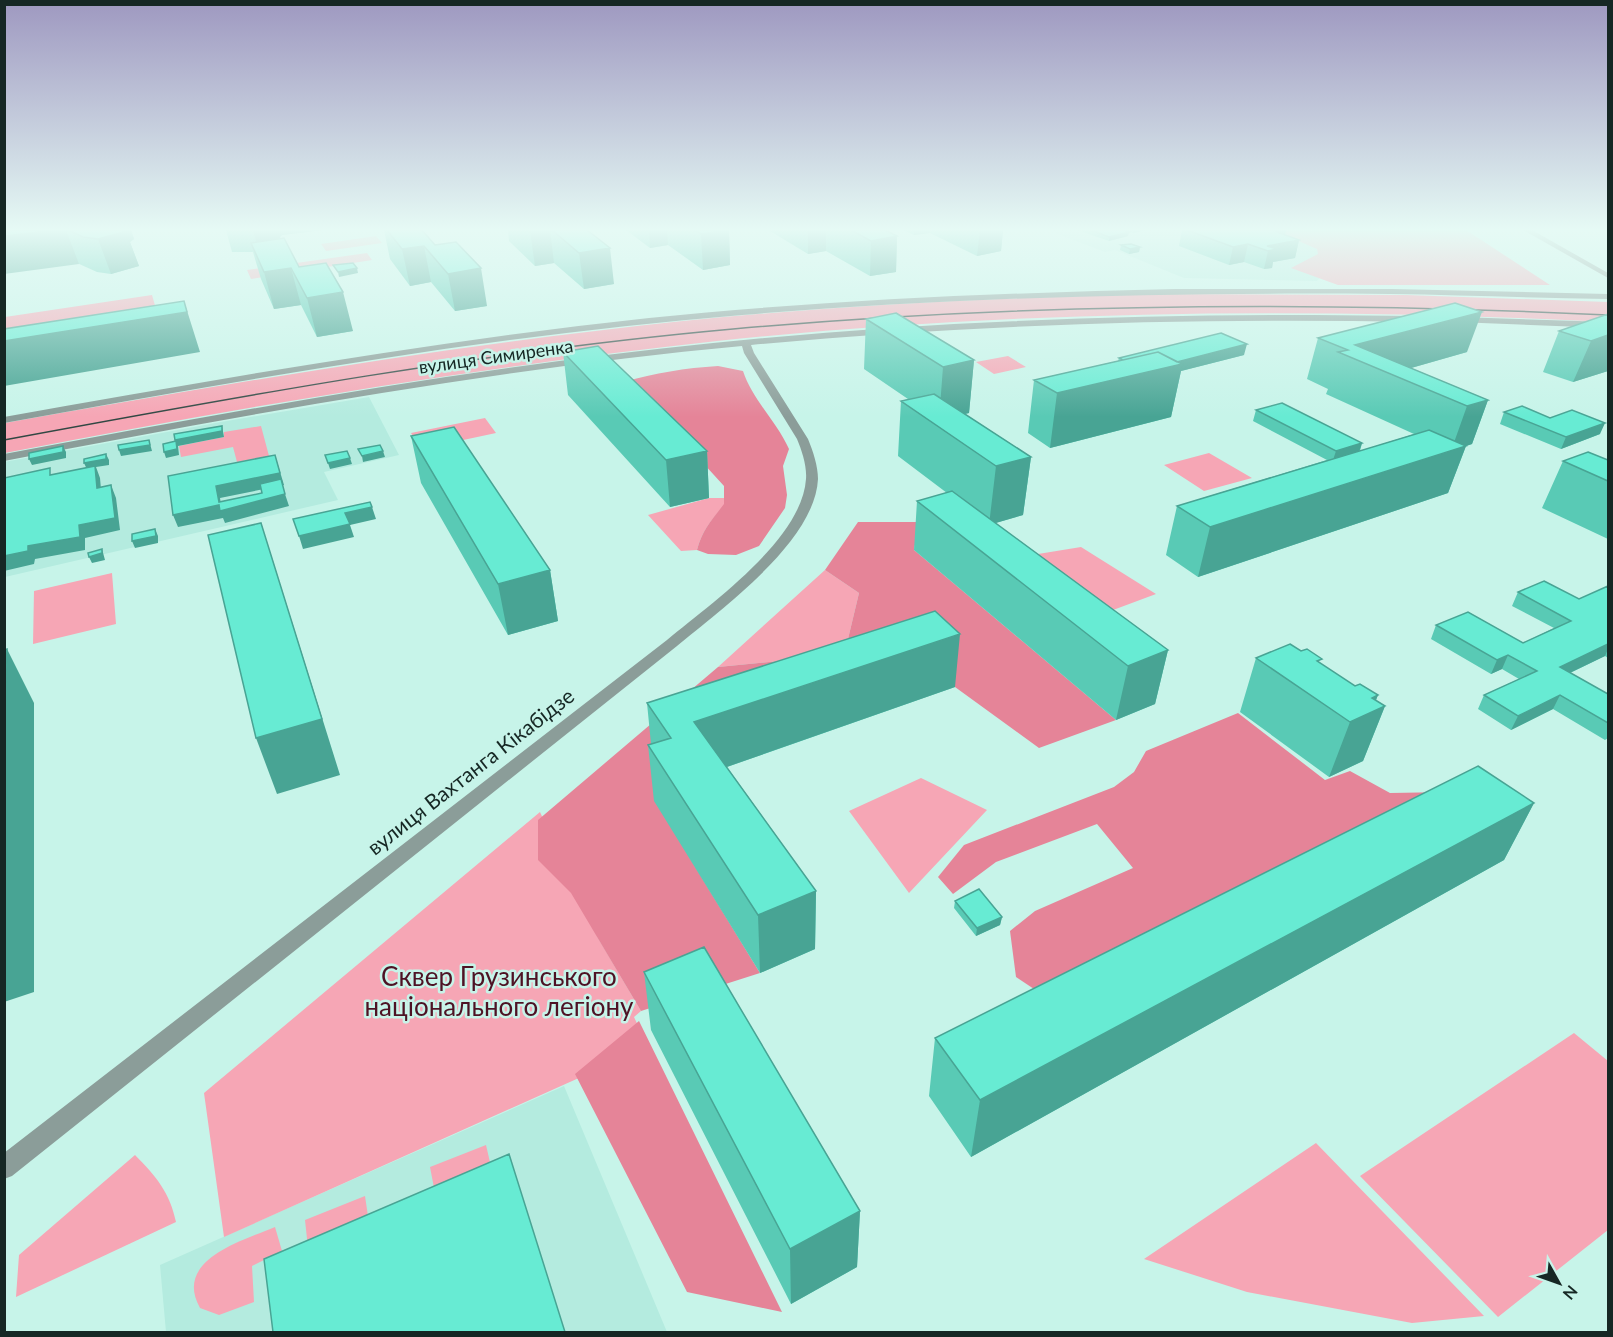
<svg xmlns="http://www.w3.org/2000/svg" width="1613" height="1337" viewBox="0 0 1613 1337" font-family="Lato,sans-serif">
  <rect width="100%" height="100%" fill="#c7f4e9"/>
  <path fill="#b4ebdf" d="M1047,230H1296L1334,261L1317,281L1184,278L1115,250L1105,252Z
    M369,397L399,455L324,472L338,500L5,577L4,462L221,422Z
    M564,1086L667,1332H166L160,1265Z"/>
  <path fill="#f6a6b5" d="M1273,230H1466L1550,285H1338L1291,268L1318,254L1317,249Z
    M376,236L382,243L326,251L321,244Z
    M367,253L372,260L251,279L247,270Z
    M1162,294L1406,295L1608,302V322C1312,307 1013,310 717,341C478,367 241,407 5,453V423C230,383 455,345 683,321C842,305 1002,297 1162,294Z
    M152,295L160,323L5,349V317Z
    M1008,356L1026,367L994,374L976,362Z
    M485,418L496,433L421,449L411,433Z
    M261,426L269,456L237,462L233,447L181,457L179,446L224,437V432Z
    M1209,453L1252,478L1204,491L1164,465Z
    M709,498H724L725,504C712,520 702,530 697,550L681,551L648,515Z
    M1081,547L1156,594L1097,616L1032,555Z
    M825,570L859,593L848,639L779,661L718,667Z
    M112,573L116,624L33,644L34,591Z
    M921,778L987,810L909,893L849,811Z
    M540,812L598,938L641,1011L634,1017L648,1047L224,1237L204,1093Z
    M1574,1033L1608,1061V1230L1498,1317L1360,1176Z
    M1316,1143L1484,1316L1412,1323L1247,1292L1144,1259Z
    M486,1145L492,1171L435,1193L430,1167Z
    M135,1155C156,1176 170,1193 176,1222L16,1297L19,1255Z
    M365,1196L369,1223L308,1248L305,1220Z
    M275,1227L282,1251L252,1266L254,1302L219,1315L200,1308C173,1260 242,1241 275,1227Z"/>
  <path fill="#e58498" d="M718,366L743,371C752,399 777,422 789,449L783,466L787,495L785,508L759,546L736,555L708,554L697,550C702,530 712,520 724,504V486L672,429L624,382C655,373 685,368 718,366Z
    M858,522H919L914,550L1116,720L1039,748L955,687L931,664L655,801L760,973L641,1011L571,893L538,860V820L718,667L779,661L848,639L859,593L825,570Z
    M1238,713L1325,780L1350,771L1390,793L1449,792L1067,1011L1016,977L1010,931L1035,911L1133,868L1097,824L996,862L953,894L938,877L964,845L1114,787L1134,772L1146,751Z
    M639,1021L782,1312L687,1292L575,1074Z"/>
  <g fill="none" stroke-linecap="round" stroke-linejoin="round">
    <path fill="#8b9d99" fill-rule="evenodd" d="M1523,230H1532L1608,273V278Z
      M1175,289H1392L1608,294V299C1536,298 1463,295 1390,294C1174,292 957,297 742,315C494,335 249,379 4,423V417C218,379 433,341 649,318C823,300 999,293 1175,289Z
      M1316,315L1417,316L1421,319L1417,322C1194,318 973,324 751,345L754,353L808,439C813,451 818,466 818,479C815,542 721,609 677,646L12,1176L4,1179V1153L667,640C710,604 802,540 806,479C807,466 802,451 797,439L744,353L742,346C494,369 249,414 4,461V454C239,410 475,367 713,343C913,322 1114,315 1316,315Z
      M1459,317L1608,322V328L1456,322V318Z"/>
    <path stroke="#314743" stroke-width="1.5" d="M4,440C246,395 488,351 733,329C1025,303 1316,301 1608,315"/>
  </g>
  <path fill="#59cab5" d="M4,230H131L134,239L130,242L139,266L111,274L97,272Z
    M226,230H323L282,235L280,237L299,267L353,331L317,337L301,305L274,309L261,279L253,252H232Z
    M384,230H422L487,306L455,311L431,282L410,286L390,259Z
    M508,230H587L614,284L584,289L554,263L535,266L509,241Z
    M626,230H729L730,265L703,270L668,245L650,248Z
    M770,230H885L897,236L896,272L870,276L826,251L808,254L770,231Z
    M903,230H1003L1001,251L977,256L930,233L914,235Z
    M1077,230H1146L1133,233L1129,232L1128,236L1109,241Z
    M1182,230H1286L1285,235L1299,240L1295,258L1273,262L1272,268L1264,269L1244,262L1229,265L1179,246Z
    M1121,245L1140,247L1139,252L1129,254L1120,250Z
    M1608,314V371L1573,382L1543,372L1559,331Z
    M866,319L974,360L969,413L965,414L1031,457L1023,515L995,523L1168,650L1155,704L1116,720L914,550L917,501L947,493L898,456L901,401L908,399L864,369Z
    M1318,338L1467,352L1411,368L1488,400L1472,444L1466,446L1448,493L1198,577L1166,555L1177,506L1327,460L1253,421L1256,410L1362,443L1360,451L1414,434L1326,394L1328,389L1307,379Z
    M563,352L707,451L709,498L670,507L568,395Z
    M1244,355L1181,371L1171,417L1050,448L1028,433L1034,380L1118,361L1119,358Z
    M1504,412L1550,418L1600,434L1561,449L1500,424Z
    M411,436L550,570L558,621L508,635L421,483Z
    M1608,460V539L1542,508L1563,461Z
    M1608,586V658L1605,656L1570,673L1608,694V738L1605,740L1553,709L1511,730L1478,709L1484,695L1519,679L1502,669L1491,674L1431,639L1436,625L1523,643L1554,628L1512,606L1518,592L1579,599Z
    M1301,651L1355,686L1378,695L1376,700L1385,706L1363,761L1329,777L1240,712L1256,658Z
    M955,687L727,767L816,891L815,949L760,973L654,801L648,745L651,744L647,703Z
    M1534,803L1504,860L971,1157L929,1096L935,1038Z
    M955,901L1002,917L1000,925L976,936L954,908Z
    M644,972L860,1211L857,1267L791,1304L651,1030Z"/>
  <path fill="#48a494" d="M58,230H66L79,264L4,274V236Z
    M96,230H131L134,239L130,242L139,266L111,274L98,239Z
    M253,230H323L282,235L280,237L281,241L259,252Z
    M534,230H550L554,263L535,266L530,231Z
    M649,230H667L668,245L650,248Z
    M729,230L730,265L703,270L701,234Z
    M808,230H826V251L808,254Z
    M914,230H930V233L914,235Z
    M980,230H1003L1001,251L977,256Z
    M1133,230H1146L1133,233Z
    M1286,230L1283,243L1299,240L1295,258L1273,262L1272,268L1264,269L1268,251L1266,250L1277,232Z
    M1129,232L1128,236L1109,241V237Z
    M897,236L896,272L870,276L871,241Z
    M1248,244L1244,262L1229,265L1233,247Z
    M424,246L431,282L410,286L402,249Z
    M1140,247L1139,252L1129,254L1130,249Z
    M610,248L614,284L584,289L579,253Z
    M291,268L301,305L274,309L264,272Z
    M357,268L358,273L339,277L338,272Z
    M481,268L487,306L455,311L448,274Z
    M343,292L353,331L317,337L307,298Z
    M184,301L200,352L4,386V341Z
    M1482,312L1467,352L1390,374L1355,345Z
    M1608,335V371L1573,382L1591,341Z
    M1247,344L1244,355L1181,371L1171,417L1050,448L1057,393Z
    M974,360L969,413L939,420L943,367Z
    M1488,400L1472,444L1451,451L1467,406Z
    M1605,423L1600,434L1561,449L1566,437Z
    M222,426L224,437L178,446L179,455L166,458L164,452L176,444L175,440Z
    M149,440L152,451L121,456L119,450Z
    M1362,443L1358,455L1332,463L1336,451Z
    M63,446L66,452V458L32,465L29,459Z
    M1466,446L1448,493L1198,577L1210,527Z
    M383,451L385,457L363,462L362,456Z
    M707,451L709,498L670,507L666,460Z
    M106,454L109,460V465L96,467L100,478L102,501L84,463Z
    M275,455L284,485L220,498L222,510L285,494L289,506L225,523L223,518L178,527L173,515L219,505L216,486Z
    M1031,457L1023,515L989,525L996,466Z
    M350,458L352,464L330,469L328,463Z
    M111,485L116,498L120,530L85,538V550L35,559L34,564L4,571V556L79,525Z
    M372,507L376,519L350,525L354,537L303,549L299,536L345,513Z
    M261,523L340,775L277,794L256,738Z
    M155,529L158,536V543L135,548L132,541Z
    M102,549L105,560L92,563L89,557Z
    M550,570L558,621L508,635L498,584Z
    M960,634L955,687L698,777L694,722Z
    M1608,644V649L1605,656L1553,681L1560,667Z
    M7,649L34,703V992L4,1002V707Z
    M1168,650L1155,704L1116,720L1128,666Z
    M1508,655L1502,669L1491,674L1497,660Z
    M1378,695L1371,712L1385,706L1363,761L1329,777L1350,722L1372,698Z
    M1560,695L1553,709L1511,730L1518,716Z
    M1534,803L1504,860L971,1157L980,1100Z
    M816,891L815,949L760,973L758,915Z
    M1002,917L1000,925L976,936L977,928Z
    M860,1211L857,1267L791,1304L790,1249Z"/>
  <path fill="#67ebd3" stroke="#48a494" stroke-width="1.5" d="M4,230H58L4,236Z
    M68,230H123L127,231L98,239L83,237Z
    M387,230H422L435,245L456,242L481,268L448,274L424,246L402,249Z
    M552,230H587L610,248L579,253Z
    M694,230H728L701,234Z
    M851,230H885L897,236L871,241Z
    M1091,230H1124L1129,232L1109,237Z
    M1187,230H1286L1277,232L1299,240L1267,246L1277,249L1268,251L1248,244L1233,247Z
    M284,238L299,267L326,263L343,292L307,298L291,268L264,272L251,243Z
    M1131,244L1140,247L1130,249L1121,245Z
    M353,263L357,268L338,272L333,265Z
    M184,301L187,312L4,341V329Z
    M1455,303L1482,312L1355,345L1488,400L1467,406L1338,352L1348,350L1318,338Z
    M896,313L974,360L943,367L866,319Z
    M1608,314V335L1591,341L1559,331Z
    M1221,333L1247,344L1177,362L1158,352L1123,360L1119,358Z
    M598,346L707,451L666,460L563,352Z
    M1158,352L1182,364L1057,393L1034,380Z
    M934,394L1031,457L996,466L901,401Z
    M1282,403L1362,443L1336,451L1256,410Z
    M1522,406L1550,418L1572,410L1605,423L1566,437L1504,412Z
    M222,426V431L175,440L174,434Z
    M454,427L550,570L498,584L411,436Z
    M1429,430L1466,446L1210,527L1177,506Z
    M149,440L150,445L119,450L118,445Z
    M176,441L177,449L164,452L163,444Z
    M380,445L383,451L362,456L358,449Z
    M63,446V452L29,459V453Z
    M347,451L350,458L328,463L325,455Z
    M1588,452L1608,460V481L1563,461Z
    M106,454V459L84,463V459Z
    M275,455L280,473L216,486L219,502L262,493L260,484L281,479L285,494L220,511L219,505L173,515L168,476Z
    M95,466L97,488L111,485L115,518L79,525L80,537L28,546V551L4,556V478L50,468V475Z
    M952,491L1168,650L1128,666L917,501Z
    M370,502L372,507L345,513L350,524L299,536L293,519Z
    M261,523L322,719L256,738L208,535Z
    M155,529L156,536L132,541V534Z
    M102,549V553L89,557L88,553Z
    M1544,581L1579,599L1608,586V644L1560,667L1608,694V723L1560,695L1518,716L1484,695L1537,671L1508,655L1497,660L1436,625L1468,612L1523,643L1571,621L1518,592Z
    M935,611L960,634L694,722L816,891L758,915L648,745L671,738L647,703Z
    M1290,644L1301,651L1307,649L1322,659L1317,661L1355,686L1360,684L1378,695L1372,698L1385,706L1350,722L1256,658Z
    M7,649L4,707V650Z
    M1478,766L1534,803L980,1100L935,1038Z
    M979,889L1002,917L977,928L955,901Z
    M704,947L860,1211L790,1249L644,972Z
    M509,1154L565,1332H273L264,1259Z"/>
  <linearGradient id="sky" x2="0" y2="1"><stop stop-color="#9e98c0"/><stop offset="0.55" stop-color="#e6faf5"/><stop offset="1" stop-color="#e6faf5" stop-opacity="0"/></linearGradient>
  <rect width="1613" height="417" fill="url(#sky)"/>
  <g text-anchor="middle" stroke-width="5" stroke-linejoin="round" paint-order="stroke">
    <g font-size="18" fill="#162724" stroke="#c7f4e9">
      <text transform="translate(496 357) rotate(-8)" y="6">вулиця Симиренка</text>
    </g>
    <g font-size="21" fill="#162724" stroke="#c7f4e9">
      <text transform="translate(471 772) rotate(-38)" y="7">вулиця Вахтанга Кікабідзе</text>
    </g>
    <g font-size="26" fill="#4e1224" stroke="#c7f4e9">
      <text x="499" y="986">Сквер Грузинського<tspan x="499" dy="30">національного легіону</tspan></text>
    </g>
  </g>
  <rect width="1613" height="1337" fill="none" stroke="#162724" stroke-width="12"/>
  <g transform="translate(1559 1283) rotate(130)" stroke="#c7f4e9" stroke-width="4.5" paint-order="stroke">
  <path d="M0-4.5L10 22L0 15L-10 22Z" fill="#162724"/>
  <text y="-9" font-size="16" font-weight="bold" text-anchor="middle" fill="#162724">N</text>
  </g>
</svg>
